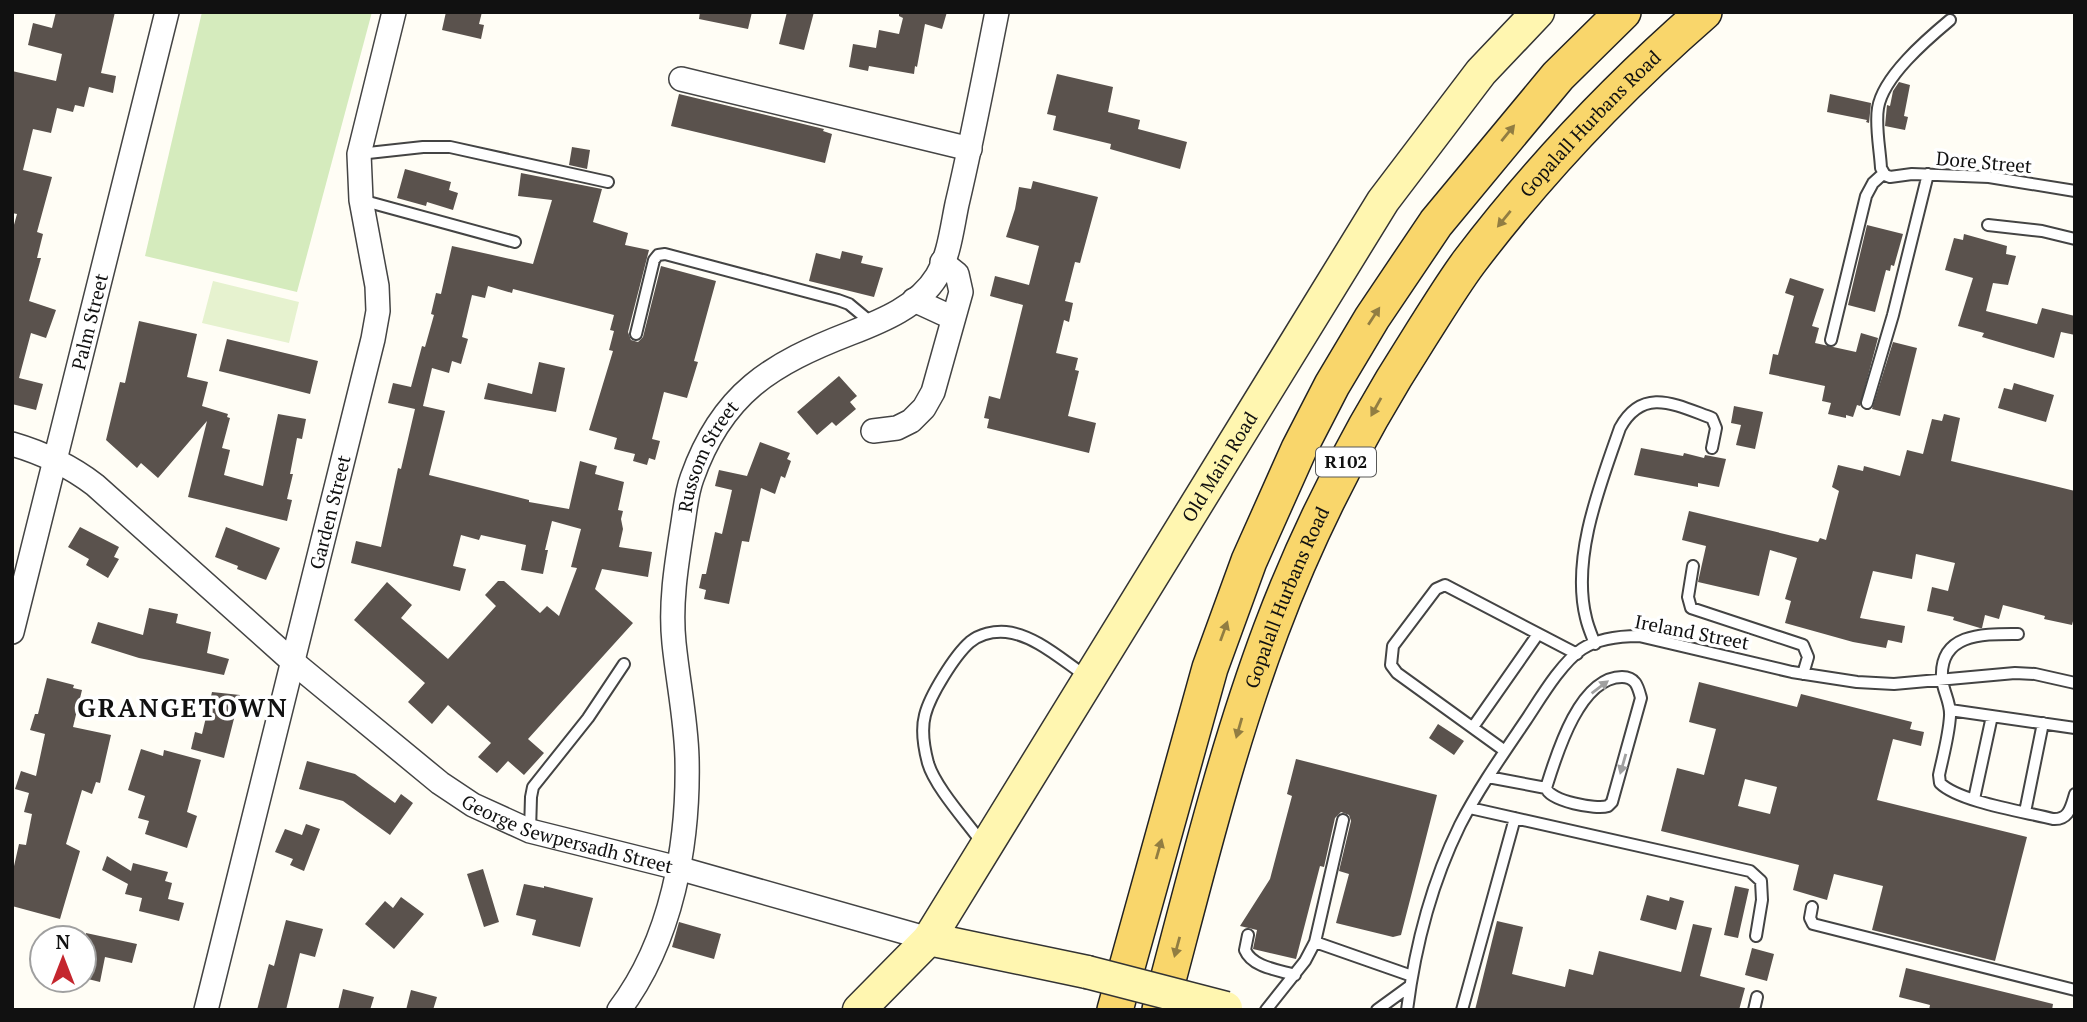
<svg xmlns="http://www.w3.org/2000/svg" width="2087" height="1022" viewBox="0 0 2087 1022" font-family="'PT Serif',serif">
  <rect width="100%" height="100%" fill="#fffdf5"/>
  <path fill="#d5ebbd" d="M202,12H372L297,292L145,256Z"/>
  <path fill="#e6f2cf" d="M213,281L299,302L289,343L202,323Z"/>
  <path fill="#5a524d" fill-rule="evenodd" d="M56,12H115L101,73L116,76L113,93L89,87L84,107L75,105L73,112L57,108L51,133L33,129L23,170L52,177L37,232L43,234L37,258H41L29,301L56,310L46,338L31,333L19,378L43,384L36,410L12,404V232L17,214L12,213V71L56,81L62,54L28,45L33,23L52,28Z
    M446,12H482L479,24L484,25L481,39L442,30Z
    M700,12H752L748,29L699,19Z
    M787,12H814L804,50L779,44Z
    M899,12H947L942,29L925,24L917,67L915,66L914,74L869,66L868,71L849,67L853,44L876,48L879,30L899,34L903,18L899,16Z
    M1057,74L1113,87L1108,112L1140,120L1138,129L1187,142L1180,169L1110,149L1111,144L1053,130L1056,116L1047,114Z
    M1899,82L1910,85L1904,116L1908,117L1905,130L1885,126L1887,105L1890,106L1893,91Z
    M679,94L824,129L823,131L832,134L825,163L671,126Z
    M1830,94L1871,103L1869,123L1866,122L1867,120L1827,112Z
    M572,147L590,150L587,169L569,165Z
    M405,169L451,182L449,190L458,193L453,210L427,202L426,206L397,198Z
    M521,173L602,189L593,222L628,233L625,245L649,250L628,332L631,340L638,342L643,337L661,266L716,281L694,361L698,362L687,398L664,392L652,439L660,441L655,460L649,458L647,465L633,461L635,454L614,449L617,438L589,430L613,351L609,350L614,331L610,330L614,315L513,289L512,293L488,286L485,298L472,295L462,337L468,339L461,364L452,361L449,373L432,368L423,406L445,411L429,475L529,500V502L569,509L580,461L597,466L595,474L624,482L618,510L623,511L621,519L623,529L619,547L652,552L648,577L602,569L595,589L633,623L528,739L544,753L524,775L508,761L497,773L478,757L491,743L448,705L432,724L408,702L425,683L354,620L387,582L412,605L401,618L448,659L496,606L485,595L498,581H504L540,613L547,606L559,616L577,568L571,567L581,529L552,521L545,550H548L543,574L521,570L526,545L481,535L479,540L461,535L453,566L466,569L460,591L351,563L356,541L381,547L398,468L401,469L415,409L388,403L393,383L411,387L422,346L425,347L434,315L431,314L436,293L441,294L452,246L533,264L552,200L518,196Z
    M1033,181L1098,197L1080,263L1075,262L1065,301L1073,303L1069,322L1064,320L1056,353L1078,358L1075,370L1079,371L1068,416L1096,423L1089,453L987,428L989,419L984,418L989,396L1000,399L1023,305L990,296L995,276L1029,285L1039,246L1006,237L1015,209L1019,187L1031,189Z
    M1867,225L1903,234L1894,266L1891,265L1890,271L1886,270L1875,312L1848,305Z
    M1964,234L2007,246L2006,254L2016,256L2008,285L1993,283L1986,311L2037,324L2042,308L2075,316V335L2061,332L2054,358L1982,337L1984,333L1958,326L1973,278L1945,270L1954,238L1963,240Z
    M842,251L863,256L861,263L883,268L874,297L809,281L816,253L840,259Z
    M1790,278L1824,289L1812,326L1819,328L1815,343L1856,352L1861,333L1878,338L1860,406L1857,405L1853,417L1846,415V418L1828,414L1831,403L1822,401L1825,386L1769,374L1773,354L1778,355L1794,296L1785,293Z
    M139,321L197,334L187,377L208,382L202,406L228,414L227,417L230,418L222,448L230,450L224,475L263,486L278,414L306,419L302,439L297,438L290,474H293L287,499L292,500L287,521L188,497L207,421L158,478L141,463L137,468L106,440L120,382L125,383Z
    M227,339L318,361L310,394L219,371Z
    M1893,342L1917,348L1900,416L1872,409Z
    M539,362L565,368L556,412L484,399L488,383L532,394Z
    M839,376L857,396L850,402L856,409L836,426L832,422L817,435L797,412Z
    M2014,383L2054,395L2046,422L1998,408L2004,388L2012,390Z
    M1734,406L1763,412L1755,449L1736,445L1741,425L1731,423Z
    M1944,414L1960,418L1951,461L2075,491V613L2072,625L2044,619L2045,616L2003,605L1999,619L1985,615L1982,628H1980L1953,620L1954,617L1927,611L1932,587L1948,591L1955,563L1916,554L1912,579L1873,571L1860,618L1905,626L1902,643L1888,640L1886,648L1853,642L1785,623L1791,601L1785,599L1797,558L1770,550L1759,596L1698,582L1706,546L1682,540L1689,511L1818,542L1820,538L1826,540L1839,491L1832,487L1838,465L1863,471L1864,466L1900,476L1907,450L1923,454L1932,419L1942,421Z
    M760,442L790,453L787,459L791,461L785,478L781,476L775,494L761,488L749,542L742,541L729,604L704,599L706,590L699,588L702,574H706L715,532L722,534L732,490L715,486L719,470L747,476Z
    M1641,448L1683,456L1684,453L1704,458L1705,455L1726,459L1719,487L1698,483V487L1634,475Z
    M80,527L119,547L114,557L119,559L108,578L86,565L89,559L68,547Z
    M226,527L280,548L266,580L237,569L238,566L215,557Z
    M149,608L178,614L176,623L211,632L207,653L229,659L224,675L139,658L91,643L98,622L143,635Z
    M47,678L74,685L73,688L82,690L73,727L111,735L100,783L96,782L92,794L82,790L66,844L80,851L60,919L12,906V875L19,844L26,845L32,814L24,812L29,793L15,789L21,771L36,776L45,734L30,730L35,714H38Z
    M1699,682L1797,707L1801,694L1912,722L1910,729L1924,732L1921,746L1893,739L1877,800L2027,837L1995,961L1872,930L1883,886L1834,874L1827,900L1793,890L1799,865L1661,831L1677,768L1704,775L1716,729L1689,722ZM1745,779L1777,787L1770,814L1738,806Z
    M212,692L240,695L224,758L191,749L195,732L202,734Z
    M1438,724L1464,741L1454,755L1429,738Z
    M141,749L163,756L164,750L201,760L187,812L197,816L187,848L145,834L149,821L138,818L145,796L128,790Z
    M1296,759L1437,795L1401,935L1393,937L1336,923L1349,874L1339,871L1351,821L1349,815L1341,812L1335,818L1324,867L1320,866L1296,959L1253,949L1257,930L1240,926L1270,879L1292,796L1287,794Z
    M307,761L355,774L395,803L401,794L413,803L390,835L343,801L299,789Z
    M306,824L320,829L304,871L290,865L293,859L275,852L285,829L302,835Z
    M107,856L131,871L133,863L168,872L165,881L172,883L168,899L184,903L179,921L139,911L142,898L125,894L128,884L102,870Z
    M483,869L499,922L484,927L467,874Z
    M524,884L544,888V886L593,898L580,947L532,935L536,920L516,915Z
    M1735,886L1749,889L1738,938L1724,935Z
    M1647,895L1669,901L1670,897L1684,901L1676,930L1640,920Z
    M401,897L424,914L394,949L365,924L385,901L393,908Z
    M286,920L323,929L315,957L300,953L286,1010H257L269,964L274,966Z
    M1497,921L1523,927L1512,974L1565,987L1569,969L1593,975L1599,951L1681,972L1693,924L1712,928L1700,976L1745,988L1739,1010H1475Z
    M679,922L721,934L714,959L672,947Z
    M86,933L137,944L132,963L105,957L100,982L84,978Z
    M1752,948L1774,954L1767,981L1745,975Z
    M1906,968L2053,1004L2052,1010H1929L1930,1005L1899,997Z
    M343,989L374,997L370,1010H338Z
    M411,990L437,997L433,1010H406Z"/>
  <g fill="none" stroke-linecap="round" stroke-linejoin="round">
    <defs>
      <path id="lane" d="M1950,20C1926,40 1883,77 1878,108C1875,126 1880,149 1881,168L1885,175L1890,177L1912,174L1989,177L2075,191
        M359,154L423,147H450L608,182
        M361,200L515,242
        M1988,225L2042,231L2075,239
        M636,334L654,260L658,255L665,254L838,300L849,304L873,324
        M1831,340L1866,196L1873,183L1884,173
        M1867,403L1893,315L1928,174
        M1693,566L1688,597L1691,608L1803,645L1808,657L1803,674
        M2018,634C1985,634 1939,632 1942,679C1943,691 1951,703 1950,716C1949,735 1943,756 1939,775L1940,783C1959,802 2026,812 2053,819C2069,820 2071,807 2075,794
        M1595,644C1592,636 1588,627 1586,618C1571,558 1600,485 1620,428C1643,386 1676,405 1712,418L1716,428L1712,448
        M1950,710L2075,728
        M1473,727L1538,634
        M1505,751L1397,673L1391,665L1393,646L1436,589L1445,585L1577,654
        M1488,777L1546,788C1550,801 1596,810 1608,806L1612,802L1641,698C1638,687 1636,677 1622,677C1579,677 1556,756 1546,788
        M1974,799L1992,716
        M1470,808L1750,871L1761,881L1762,900L1756,936
        M2025,812L2043,723
        M530,831L531,797L533,787L588,718L624,664
        M982,843C967,822 935,787 928,763C924,748 921,730 925,715C930,695 955,655 970,642C980,634 994,631 1006,632C1035,635 1062,660 1086,676
        M1812,907L1810,918L1813,924L2075,990
        M1248,935L1245,950C1252,967 1278,970 1295,975
        M1315,942L1412,976
        M1266,1010L1305,961L1315,942L1343,820
        M1377,1010L1410,986
        M1407,1010C1415,947 1432,882 1460,825C1479,788 1503,754 1526,720C1540,699 1561,663 1582,649C1599,638 1620,636 1639,636L1792,672L1857,682L1894,684L2015,673L2035,674L2075,683
        M1462,1010L1515,818
        M1754,1010L1757,997"/>
      <g id="street">
        <path d="M681,79L970,149"/>
        <path d="M914,300L953,318"/>
        <path d="M873,431L897,428L911,421L924,408L933,392L961,292L957,274L942,262"/>
        <path id="s1" d="M12,444C43,453 69,465 95,485L293,662L440,783L473,805L530,831L678,868L929,939"/>
        <path id="s2" d="M12,632L167,12"/>
        <path id="s3" d="M206,1010L373,339L378,311L377,286L361,200L359,154L394,12"/>
        <path id="s4" d="M619,1010C672,940 689,844 687,758C686,720 678,682 674,643C670,605 676,567 682,529C685,512 686,494 692,478C722,393 771,364 851,333C882,321 919,306 937,276C949,256 952,228 957,204C972,141 984,77 997,12"/>
      </g>
      <g id="secondary">
        <path d="M929,939L1087,972"/>
        <path id="s5" d="M859,1010L929,939L1383,201L1481,72L1538,12"/>
      </g>
      <g id="primary">
        <path d="M1115,1010L1210,668L1249,561L1299,449L1332,385L1372,318L1436,223L1558,76L1623,12"/>
        <path id="s6" d="M1160,1010C1194,883 1225,753 1271,630C1310,526 1361,428 1421,335C1437,310 1452,285 1469,262C1538,171 1618,87 1704,12"/>
      </g>
    </defs>
    <use href="#lane" stroke="#444" stroke-width="14"/>
    <use href="#street" stroke="#444" stroke-width="26"/>
    <use href="#secondary" stroke="#333" stroke-width="35"/>
    <use href="#primary" stroke="#222" stroke-width="38"/>
    <use href="#lane" stroke="#fff" stroke-width="10"/>
    <use href="#street" stroke="#fff" stroke-width="23"/>
    <use href="#secondary" stroke="#fff6b0" stroke-width="32"/>
    <use href="#primary" stroke="#f9d66b" stroke-width="35"/>
    <defs>
      <path id="secondary-bridge" d="M1087,972L1226,1008"/>
    </defs>
    <use href="#secondary-bridge" stroke="#333" stroke-width="35" stroke-linecap="butt"/>
    <use href="#secondary-bridge" stroke="#fff6b0" stroke-width="32"/>
  </g>
  <defs><path id="oneway-solid" d="M-6-.8H1V-3.2L6.5 0L1 3.2V.8H-6Z" transform="scale(1.75)"/></defs>
  <g fill="#917d42">
    <use href="#oneway-solid" transform="translate(1508 133) rotate(-51)"/>
    <use href="#oneway-solid" transform="translate(1504 219) rotate(129)"/>
    <use href="#oneway-solid" transform="translate(1374 316) rotate(-57)"/>
    <use href="#oneway-solid" transform="translate(1376 407) rotate(119)"/>
    <use href="#oneway-solid" transform="translate(1224 631) rotate(-70)"/>
    <use href="#oneway-solid" transform="translate(1239 728) rotate(106)"/>
    <use href="#oneway-solid" transform="translate(1159 849) rotate(-74)"/>
    <use href="#oneway-solid" transform="translate(1177 947) rotate(105)"/>
  </g>
  <g fill="#a0a0a0">
    <use href="#oneway-solid" transform="translate(1600 687) rotate(-37)"/>
    <use href="#oneway-solid" transform="translate(1623 764) rotate(106)"/>
  </g>
  <g text-anchor="middle" stroke-width="7" stroke-linejoin="round" paint-order="stroke">
    <rect fill="#fff" stroke="#585858" stroke-width="2" x="1316" y="447.5" width="60" height="29" rx="5"/>
    <g font-size="18" font-weight="bold" fill="#111">
      <text x="1346" y="468">R102</text>
    </g>
    <g font-size="19" fill="#111" stroke="#fff">
      <text dy="7" stroke="none"><textPath href="#s6" startOffset="999">Gopalall Hurbans Road</textPath></text>
      <text transform="translate(1984 162) rotate(5)" y="7">Dore Street</text>
      <text dy="7" stroke="none"><textPath href="#s2" startOffset="320">Palm Street</textPath></text>
      <text dy="7" stroke="none"><textPath href="#s4" startOffset="574">Russom Street</textPath></text>
      <text dy="7" stroke="none"><textPath href="#s5" startOffset="654">Old Main Road</textPath></text>
      <text dy="7" stroke="none"><textPath href="#s3" startOffset="513">Garden Street</textPath></text>
      <text dy="7" stroke="none"><textPath href="#s6" startOffset="432">Gopalall Hurbans Road</textPath></text>
      <text transform="translate(1692 632) rotate(11)" y="7">Ireland Street</text>
      <text dy="7" stroke="none"><textPath href="#s1" startOffset="688">George Sewpersadh Street</textPath></text>
    </g>
    <g font-size="26" font-weight="bold" letter-spacing="2" fill="#111" stroke="#fff">
      <text x="183" y="717">GRANGETOWN</text>
    </g>
  </g>
  <rect width="2087" height="1022" fill="none" stroke="#111111" stroke-width="28"/>
  <g transform="translate(63 959)"><circle r="33" fill="#ffffff" stroke="#a0a0a0" stroke-width="2"/>
  <path d="M0-5L12 26L0 18L-12 26Z" fill="#c4262e"/>
  <text y="-10" font-size="19" font-weight="bold" text-anchor="middle" fill="#111111">N</text>
  </g>
</svg>
